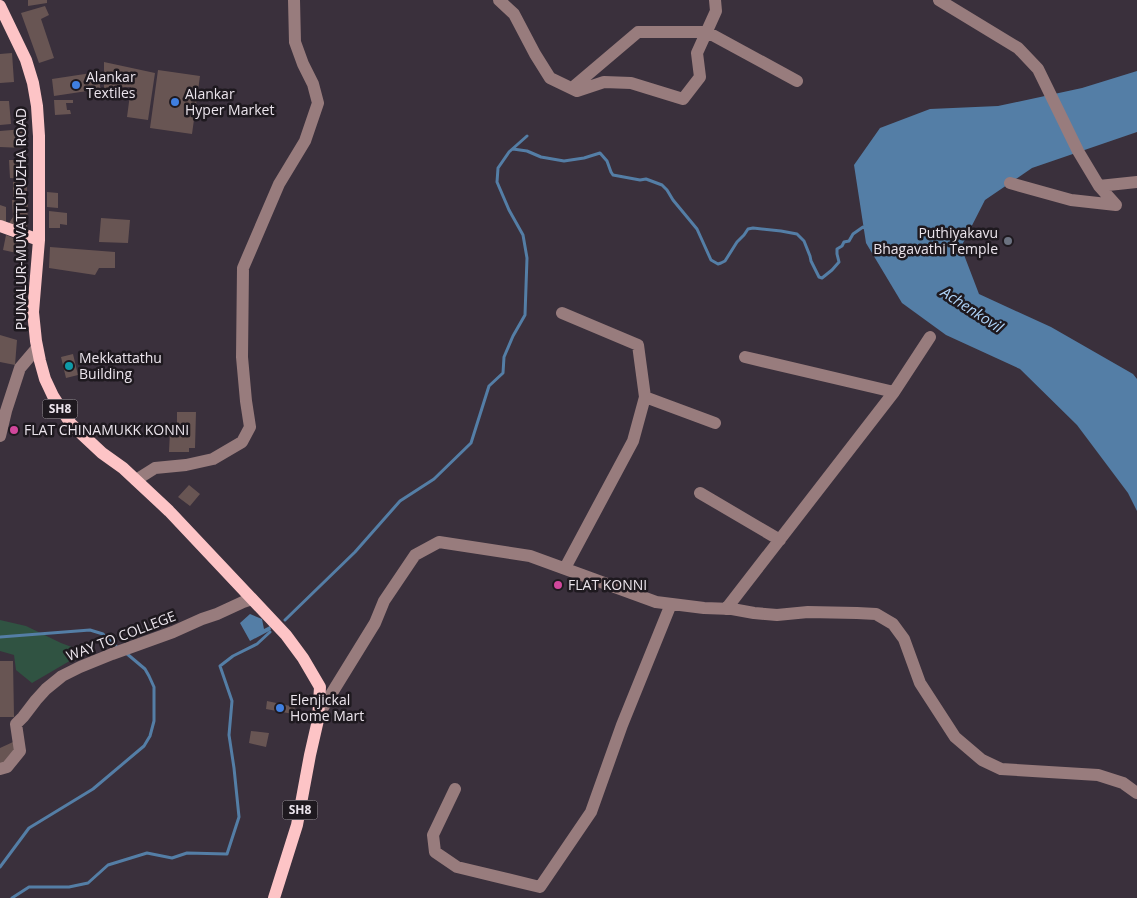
<svg xmlns="http://www.w3.org/2000/svg" width="1137" height="898" viewBox="0 0 1137 898" font-family="'Open Sans',sans-serif">
  <rect width="100%" height="100%" fill="#3a303c"/>
  <path fill="#305342" d="M0,620L26,626L61,643L85,652L32,683L16,670L14,655L0,651Z"/>
  <path fill="#547ea6" d="M1137,71V132L1032,168L985,200L961,247L979,294L1051,327L1133,374L1137,379V511L1128,493L1077,425L1020,369L946,335L902,303L866,243L854,165L880,128L930,109L998,106L1082,88Z
    M250,614L262,619L264,629L270,626L271,630L250,641L240,623Z"/>
  <g fill="none" stroke-linecap="round" stroke-linejoin="round">
    <path stroke="#547ea6" stroke-width="3" d="M513,149L527,151L541,157L564,161L584,158L600,153L607,161L611,172L613,175L640,180L646,179L662,185L667,190L673,200L697,229L711,260L718,264L721,263L725,261L737,242L744,235L748,229L753,228L781,231L797,234L804,241L810,256L811,261L819,277L822,278L832,270L839,262L837,254V249L842,246L844,242L849,241L853,234L863,227L868,230
      M285,620L355,552L400,501L434,479L471,443L489,386L503,373L504,357L513,336L525,315L527,258L523,235L509,210L497,182L498,168L509,152L527,136
      M0,637L90,630L103,634L118,648
      M0,867L29,828L93,789L144,746L150,736L154,721V687L149,676L145,669L126,653
      M12,898L29,887H69L88,883L108,865L147,853L172,858L187,853L227,854L239,817L234,768L229,735L232,701L220,666L233,656L257,644L270,632"/>
  </g>
  <path fill="#685553" d="M28,0H47V3L28,6Z
    M45,6L49,15L41,19L54,58L39,63L21,13Z
    M12,53L14,82L0,83V54Z
    M104,62L155,73L148,120L127,117L131,87L104,88Z
    M158,70L200,76L192,134L150,128Z
    M98,72L101,93L95,94L94,90L54,96L52,79Z
    M54,100H73V103H66L67,110H70L71,114L55,115Z
    M0,101H9L11,124L0,125Z
    M24,129V148L0,147V131Z
    M9,160H18V167L25,168V179L10,178Z
    M13,182L27,183V198L13,197Z
    M47,192L58,193V208L47,207Z
    M12,200L28,201L27,228L16,229L9,223L13,217Z
    M0,205L6,207V222L0,221Z
    M49,211L67,213V225L60,224V228H49Z
    M101,218L130,220L128,243L99,242Z
    M6,235L28,244L26,255L3,250Z
    M50,247L115,252V268H99L95,275L49,268Z
    M0,335L17,340L15,365L0,362Z
    M73,354L78,375L66,378L61,357Z
    M177,412H196L195,448H189V452H169L170,431H177Z
    M189,485L200,494L190,506L178,497Z
    M0,661H13L14,717H0Z
    M267,701L295,707L293,714L266,709Z
    M251,731L269,733L266,747L249,743Z
    M13,742L18,752L0,765V748Z"/>
  <g fill="none" stroke-linecap="round" stroke-linejoin="round">
    <path stroke="#987c7d" stroke-width="12" d="M499,0L514,14L535,54L550,78L577,91L604,82L631,83L683,99L700,77L697,53L716,11L715,0
      M939,0L1018,48L1038,69L1078,151L1099,186L1116,205L1071,200L1010,183
      M572,88L638,32H707L797,81
      M1099,186L1137,182
      M562,313L638,345L645,397L633,441L565,568
      M894,392L930,337
      M645,397L715,423
      M0,436L6,411L20,368L37,348
      M136,480L155,468L186,465L213,459L242,442L250,427L246,401L242,357L243,268L279,184L305,141L318,103L313,84L303,64L295,42L294,0
      M700,493L780,540
      M726,609L894,392L745,357
      M318,720L322,709L375,623L384,601L415,555L439,542L530,556L656,602L704,608L732,609L754,613L777,615L808,612L857,613L876,614L893,624L904,639L920,683L955,737L982,760L1001,769L1098,775L1123,783L1137,793
      M0,769L7,767L20,751L16,724L23,717L36,700L46,689L62,676L80,667L112,654L173,632L202,619L217,614L243,602L252,599
      M455,789L433,835L435,852L457,867L540,887L591,812L622,725L671,604"/>
    <path stroke="#fdc4c6" stroke-width="12" d="M0,6L26,60L33,83L37,106L39,136V240L33,312L36,341L40,361L45,379L53,396L71,424L102,453L123,468L169,511L286,635L303,658L320,687L318,720L310,755L297,825L274,898
      M0,226L39,240"/>
  </g>
  <g fill="#3f7fe0" stroke="#1e191f" stroke-width="2">
    <circle cx="76" cy="85" r="5"/>
    <circle cx="175" cy="102" r="5"/>
    <circle cx="280" cy="708" r="5"/>
  </g>
  <circle fill="#6b7280" stroke="#1e191f" stroke-width="2" cx="1008" cy="241" r="5"/>
  <circle fill="#0f9aa8" stroke="#1e191f" stroke-width="2" cx="69" cy="366" r="5"/>
  <g fill="#d1479c" stroke="#1e191f" stroke-width="2">
    <circle cx="14" cy="430" r="5"/>
    <circle cx="558" cy="585" r="5"/>
  </g>
  <g text-anchor="middle" stroke-width="5" stroke-linejoin="round" paint-order="stroke">
    <g fill="#1e191f" stroke="#aea7ae" stroke-width="1">
      <rect x="42.5" y="399.5" width="35" height="19" rx="4"/>
      <rect x="282.5" y="800.5" width="35" height="19" rx="4"/>
    </g>
    <g font-size="12" font-weight="bold" fill="#ebe4ec">
      <text x="60" y="413">SH8</text>
      <text x="300" y="814">SH8</text>
    </g>
    <g font-size="14" fill="#ebe4ec" stroke="#1e191f" text-anchor="start">
      <text x="86" y="82">Alankar<tspan x="86" dy="16">Textiles</tspan></text>
      <text x="185" y="99">Alankar<tspan x="185" dy="16">Hyper Market</tspan></text>
      <text x="998" y="238" text-anchor="end">Puthiyakavu<tspan x="998" dy="16">Bhagavathi Temple</tspan></text>
      <text x="79" y="363">Mekkattathu<tspan x="79" dy="16">Building</tspan></text>
      <text x="24" y="435">FLAT CHINAMUKK KONNI</text>
      <text x="568" y="590">FLAT KONNI</text>
      <text x="290" y="705">Elenjickal<tspan x="290" dy="16">Home Mart</tspan></text>
    </g>
    <g font-size="14" fill="#ebe4ec" stroke="#1e191f">
      <text transform="translate(21 219) rotate(-90)" y="5">PUNALUR-MUVATTUPUZHA ROAD</text>
      <text transform="translate(121 636) rotate(-21)" y="5">WAY TO COLLEGE</text>
    </g>
    <g font-size="15" font-style="italic" fill="#b0d5fa" stroke="#1e191f">
      <text transform="translate(972 310) rotate(33)" y="5">Achenkovil</text>
    </g>
  </g>
</svg>
